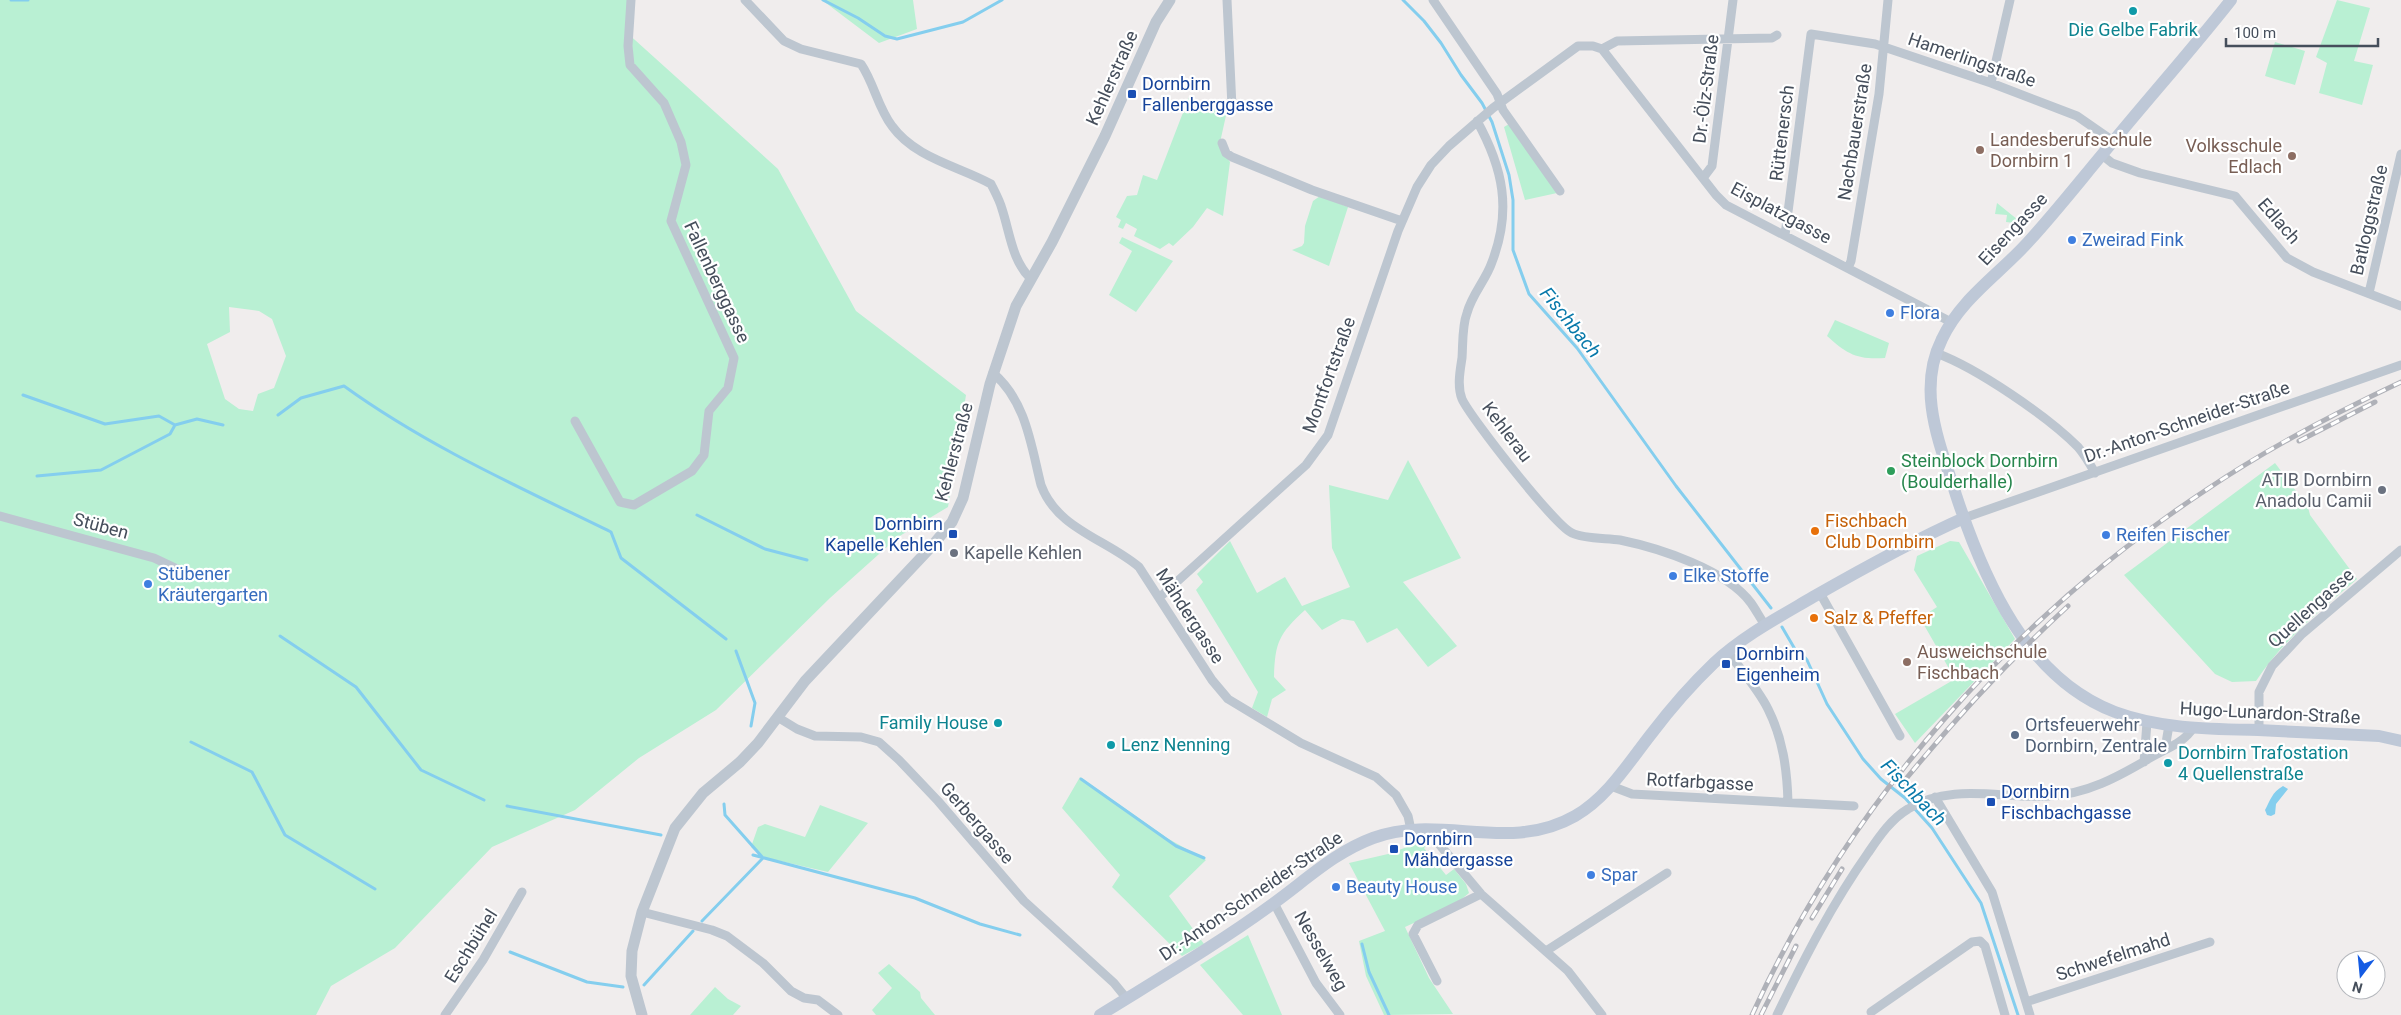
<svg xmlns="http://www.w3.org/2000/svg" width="2401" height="1015" viewBox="0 0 2401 1015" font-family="Roboto,sans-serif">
  <rect width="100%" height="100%" fill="#f0eded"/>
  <path fill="#b9f0d3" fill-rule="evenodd" d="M0,0H628L625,31L778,169L856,311L966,395L948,507L898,537L830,598L716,710L639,758L575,810L492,847L395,948L331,986L316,1015H0ZM229,307L259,311L272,319L286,356L274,388L258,394L253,411L239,409L225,399L207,344L230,332Z
    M822,0H913L917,29L879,43Z
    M2337,0L2370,8L2354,61L2373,65L2362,105L2319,93L2327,63L2316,57Z
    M2275,42L2305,51L2295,85L2265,76Z
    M1189,97L1227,111L1219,147L1230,162L1223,216L1207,208L1193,227L1173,246L1169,243L1160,249L1134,236L1137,229L1126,223L1123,229L1118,227L1121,220L1116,217L1127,196L1137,195L1143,175L1157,180Z
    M1509,124L1557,193L1525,200L1504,127Z
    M1320,196L1348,207L1329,266L1292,250L1302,246L1304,243L1305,226L1313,201Z
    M1997,203L2023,224L2006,222L2007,215L1995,214Z
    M1122,237L1173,261L1136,312L1109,295L1132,251L1119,243Z
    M1835,320L1889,343L1885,358C1857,360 1847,354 1827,336Z
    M1408,460L1461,558L1403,582L1457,646L1428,667L1397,628L1367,643L1354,621L1342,619L1322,630L1305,610C1279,634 1275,642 1274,677L1286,690L1272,699L1267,717L1252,708L1258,692L1196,590L1203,582L1197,574L1230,541L1257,593L1285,577L1302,606L1350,587L1332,548L1329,485L1388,500Z
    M2275,463L2308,507L2310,515L2357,579C2321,610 2283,640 2256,681L2232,682L2215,674L2124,575Z
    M1950,541L1959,542L2015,639L1915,743L1895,714L1955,679L1920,618L1937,607L1914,570L1917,556Z
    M1080,777L1167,838L1206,860L1169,896L1204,944L1182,956L1112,887L1120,875L1062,808Z
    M820,805L868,823L828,872L767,858L760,855L751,847L758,827L765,824L805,837Z
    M1426,840L1429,844L1424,848L1446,875L1454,869L1466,884L1469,893L1457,903L1405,927L1429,978L1453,1014L1384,1015L1366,976L1359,941L1385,931L1349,863L1388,854Z
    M1248,935L1282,1015H1243L1200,965Z
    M889,964L920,992L921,998L935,1015H876L872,1010L892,988L878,973Z
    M715,987L728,999L741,1006L733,1015H690Z"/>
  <path fill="#84ceee" d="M2283,786L2288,789L2276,804L2275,814L2271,816L2267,815L2265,810C2270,801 2272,792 2283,786Z"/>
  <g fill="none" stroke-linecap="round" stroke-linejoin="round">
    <path stroke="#84ceee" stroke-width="3" d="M11,0H28
      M823,0L858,18L885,36L897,39L963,22L1002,0
      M1403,0L1424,21L1441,43L1461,75L1482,103L1492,122L1509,175L1513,200V250L1529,294L1577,348L1676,486L1771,608
      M23,395L105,424L159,416L175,425
      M278,415L301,398L344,386C427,446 519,487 611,532L621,558L726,639
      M37,476L101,470L170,434L175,425L197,419L223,425
      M697,515L765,549L807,560
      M1782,627L1796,651L1801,653L1807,660L1827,704L1863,759L1881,779L1905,798L1932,828L1981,903L2018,1015
      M280,636L356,687L421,770L484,800
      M736,651L755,703L751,726
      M191,742L252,772L285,835L375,889
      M1081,779L1176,846L1204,858
      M507,806L661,835
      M753,855L915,898L980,924L1020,935
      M702,921L763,858L725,815L724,804
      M1362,944L1369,972L1389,1015
      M510,952L587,982L623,987
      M644,985L693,931"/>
    <path stroke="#bdc6d0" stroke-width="9" d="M745,0L784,41L801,49L861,64C874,83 878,108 892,126C915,158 958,166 991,184C995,192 1000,201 1002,209C1010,233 1012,261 1031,279
      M1227,0L1232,107
      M1433,0L1497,94L1503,110L1560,191
      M1602,49L1617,41L1772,38L1777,35
      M1991,83L2010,0
      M1477,121C1503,168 1512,210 1492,262C1486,280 1472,294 1467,313C1462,326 1463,343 1462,358C1460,371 1457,386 1462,399C1470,417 1556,527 1572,533C1584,539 1607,538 1620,540C1659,548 1727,570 1751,603C1756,610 1760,618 1765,625
      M1222,143L1226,153L1232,157L1312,190L1402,221
      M2102,155L2112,163L2140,173L2235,196L2287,258L2313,272L2401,306
      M1703,178L1712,166L1733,0
      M1785,235L1811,34L1875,44L1991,83L2077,116L2113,141
      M1848,268L1851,261L1879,94L1888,0
      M2369,293L2401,154
      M1936,353C1977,368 2047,416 2078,447C2085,455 2090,464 2095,473
      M993,373C1026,401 1031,445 1041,485C1057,529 1106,539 1139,567L1212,680L1228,699L1301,743L1376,777L1396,795L1408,816L1411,830
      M575,421L620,502L634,505L692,471L704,455L709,411L728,388L734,358L671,221L686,165L681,142L664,103L630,65L628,46L631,0
      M0,516L154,558L190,575
      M1964,518L2401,365
      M1820,593L1900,736
      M1160,597L1306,465L1328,435L1398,231L1417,187L1431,165L1449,146L1493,108L1578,46H1593L1602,49L1716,195L1726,205L1951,322
      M1728,652C1741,670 1758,689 1768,709C1783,739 1787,769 1788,802
      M779,718L797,729L815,736L861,737L879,742L899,760L938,801L1024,901L1114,983L1127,999
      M2259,730V692L2272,666L2302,634L2401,550
      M2165,749L2169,725
      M2144,762L2147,722
      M1611,786L1632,794L1854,806
      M1935,797L1992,892L2030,1015
      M1437,830L1439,844L1481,894L1568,971L1602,1015
      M1274,903L1316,983L1340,1015
      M642,912L712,930L727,936L763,963L791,991L804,998L818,1000L838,1015
      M1546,951L1667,873
      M1437,981L1413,934L1418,925L1481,894
      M2026,1002L2210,942
      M1871,1012L1972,942L1980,941L1985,946L2005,1015
      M445,1015L483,960L522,892
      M1777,1015C1804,959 1832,904 1868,853C1879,837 1891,819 1908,809C1951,782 2002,799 2049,796C2087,794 2118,777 2150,758C2165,749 2184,743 2193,728"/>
    <path stroke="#bdc6d0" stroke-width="11" d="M642,1015L631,976L632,951L642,912L675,828L703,793L740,762L758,743L805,681L932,546L952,522L963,498L990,384L1016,306L1052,242L1105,136L1156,22L1170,0"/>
    <path stroke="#bec8d7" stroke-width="12" d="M2231,0C2194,47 2154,92 2116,138C2087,172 2060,207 2030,240C2001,273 1961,298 1942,339C1916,391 1940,444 1956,495C1984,580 2026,678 2115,712C2161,729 2210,729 2258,730C2298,732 2339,734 2379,736L2401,741
      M1100,1015C1158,979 1218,944 1274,903C1306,880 1335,852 1373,838C1440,813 1509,854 1575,816C1608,797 1629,762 1652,733C1671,708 1691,685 1714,663C1743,636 1779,617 1813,597C1862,569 1912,541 1964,518"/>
    <defs>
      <path id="rail" d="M2299,441L2375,402
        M1901,785C1953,721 2007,662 2068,606
        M1812,918L1842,869
        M1752,1015C1848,804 2013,617 2206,490C2268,448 2333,414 2401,382
        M1761,1015L1796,946"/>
    </defs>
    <use href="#rail" stroke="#afb1b8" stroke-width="5"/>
    <use href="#rail" stroke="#fff" stroke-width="3" stroke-dasharray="9" stroke-linecap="butt"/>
  </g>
  <g fill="#0f9aa8" stroke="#fff" stroke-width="2">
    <circle cx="2133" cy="11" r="5"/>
    <circle cx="998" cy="723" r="5"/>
    <circle cx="1111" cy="745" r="5"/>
    <circle cx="2168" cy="763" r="5"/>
  </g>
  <g fill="#1a4fb4" stroke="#fff" stroke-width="2">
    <rect x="1127" y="89" width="10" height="10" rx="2.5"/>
    <rect x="948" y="529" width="10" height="10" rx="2.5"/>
    <rect x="1721" y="659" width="10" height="10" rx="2.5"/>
    <rect x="1986" y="797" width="10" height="10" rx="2.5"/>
    <rect x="1389" y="844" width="10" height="10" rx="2.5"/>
  </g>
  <g fill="#8d6e63" stroke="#fff" stroke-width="2">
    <circle cx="1980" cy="150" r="5"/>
    <circle cx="2292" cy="156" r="5"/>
    <circle cx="1907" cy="662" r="5"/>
  </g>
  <g fill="#3f7fe0" stroke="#fff" stroke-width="2">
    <circle cx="2072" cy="240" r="5"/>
    <circle cx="1890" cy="313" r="5"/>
    <circle cx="2106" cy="535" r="5"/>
    <circle cx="1673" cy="576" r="5"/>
    <circle cx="148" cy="584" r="5"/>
    <circle cx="1591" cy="875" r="5"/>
    <circle cx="1336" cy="887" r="5"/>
  </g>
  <circle fill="#2e9e5b" stroke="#fff" stroke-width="2" cx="1891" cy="471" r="5"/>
  <g fill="#6b7280" stroke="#fff" stroke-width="2">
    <circle cx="2382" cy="490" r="5"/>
    <circle cx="954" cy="553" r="5"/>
  </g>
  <g fill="#e8710a" stroke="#fff" stroke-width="2">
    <circle cx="1815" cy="531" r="5"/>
    <circle cx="1814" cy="618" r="5"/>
  </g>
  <circle fill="#5c6f8a" stroke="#fff" stroke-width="2" cx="2015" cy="735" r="5"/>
  <g text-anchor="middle" stroke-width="4.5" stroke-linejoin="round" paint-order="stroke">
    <g font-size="18" fill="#0d838f" stroke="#fff" text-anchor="start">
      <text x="2133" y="36" text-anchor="middle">Die Gelbe Fabrik</text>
      <text x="988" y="729" text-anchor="end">Family House</text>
      <text x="1121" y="751">Lenz Nenning</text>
      <text x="2178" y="759">Dornbirn Trafostation<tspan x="2178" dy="21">4 Quellenstraße</tspan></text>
    </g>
    <g font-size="18" fill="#454e5b" stroke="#fff">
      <text transform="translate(1972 60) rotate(19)" y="6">Hamerlingstraße</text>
      <text transform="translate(1112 78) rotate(-66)" y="6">Kehlerstraße</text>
      <text transform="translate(1706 89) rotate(-83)" y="6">Dr.-Ölz-Straße</text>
      <text transform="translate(1855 132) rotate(-81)" y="6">Nachbauerstraße</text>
      <text transform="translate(1782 133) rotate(-83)" y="6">Rüttenersch</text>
      <text transform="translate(1781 213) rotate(28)" y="6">Eisplatzgasse</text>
      <text transform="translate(2369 220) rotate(-77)" y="6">Batloggstraße</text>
      <text transform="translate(2279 221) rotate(49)" y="6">Edlach</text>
      <text transform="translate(2013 229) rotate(-47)" y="6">Eisengasse</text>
      <text transform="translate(717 282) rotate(65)" y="6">Fallenberggasse</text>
      <text transform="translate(1329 375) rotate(-70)" y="6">Montfortstraße</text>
      <text transform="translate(2187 422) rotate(-19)" y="6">Dr.-Anton-Schneider-Straße</text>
      <text transform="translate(1507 432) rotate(53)" y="6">Kehlerau</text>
      <text transform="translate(954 452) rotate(-75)" y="6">Kehlerstraße</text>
      <text transform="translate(101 526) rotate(15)" y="6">Stüben</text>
      <text transform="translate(2311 608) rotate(-42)" y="6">Quellengasse</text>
      <text transform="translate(1190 616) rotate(57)" y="6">Mähdergasse</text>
      <text transform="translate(2270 713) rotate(3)" y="6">Hugo-Lunardon-Straße</text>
      <text transform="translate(1700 782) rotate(3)" y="6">Rotfarbgasse</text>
      <text transform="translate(977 823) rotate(49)" y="6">Gerbergasse</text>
      <text transform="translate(1251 896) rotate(-34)" y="6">Dr.-Anton-Schneider-Straße</text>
      <text transform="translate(471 946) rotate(-58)" y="6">Eschbühel</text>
      <text transform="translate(1321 951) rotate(60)" y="6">Nesselweg</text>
      <text transform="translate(2113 957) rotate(-18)" y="6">Schwefelmahd</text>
    </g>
    <g font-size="18" fill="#164399" stroke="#fff" text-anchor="start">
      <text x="1142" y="90">Dornbirn<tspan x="1142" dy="21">Fallenberggasse</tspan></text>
      <text x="943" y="530" text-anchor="end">Dornbirn<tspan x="943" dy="21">Kapelle Kehlen</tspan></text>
      <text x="1736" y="660">Dornbirn<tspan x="1736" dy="21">Eigenheim</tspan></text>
      <text x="2001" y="798">Dornbirn<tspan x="2001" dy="21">Fischbachgasse</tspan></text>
      <text x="1404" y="845">Dornbirn<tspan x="1404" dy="21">Mähdergasse</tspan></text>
    </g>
    <g font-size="18" fill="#785e54" stroke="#fff" text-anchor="start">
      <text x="1990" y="146">Landesberufsschule<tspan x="1990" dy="21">Dornbirn 1</tspan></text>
      <text x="2282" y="152" text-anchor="end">Volksschule<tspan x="2282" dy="21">Edlach</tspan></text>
      <text x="1917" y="658">Ausweichschule<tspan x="1917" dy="21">Fischbach</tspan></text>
    </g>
    <g font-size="18" fill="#366cbe" stroke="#fff" text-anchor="start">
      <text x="2082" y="246">Zweirad Fink</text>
      <text x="1900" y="319">Flora</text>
      <text x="2116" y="541">Reifen Fischer</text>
      <text x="158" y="580">Stübener<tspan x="158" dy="21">Kräutergarten</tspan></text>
      <text x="1683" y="582">Elke Stoffe</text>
      <text x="1601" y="881">Spar</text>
      <text x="1346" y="893">Beauty House</text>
    </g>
    <g font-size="18" fill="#27864d" stroke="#fff" text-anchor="start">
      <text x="1901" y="467">Steinblock Dornbirn<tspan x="1901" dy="21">(Boulderhalle)</tspan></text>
    </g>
    <g font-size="18" fill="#5b616d" stroke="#fff" text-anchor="end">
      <text x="2372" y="486">ATIB Dornbirn<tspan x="2372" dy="21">Anadolu Camii</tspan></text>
      <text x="964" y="559" text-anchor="start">Kapelle Kehlen</text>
    </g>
    <g font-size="18" fill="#c56008" stroke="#fff" text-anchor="start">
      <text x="1825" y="527">Fischbach<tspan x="1825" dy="21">Club Dornbirn</tspan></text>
      <text x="1824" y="624">Salz &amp; Pfeffer</text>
    </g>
    <g font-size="18" fill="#4e5e75" stroke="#fff" text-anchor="start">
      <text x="2025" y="731">Ortsfeuerwehr<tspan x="2025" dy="21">Dornbirn, Zentrale</tspan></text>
    </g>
    <g font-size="19" font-style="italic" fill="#0879aa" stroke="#fff">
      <text transform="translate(1571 322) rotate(51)" y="7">Fischbach</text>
      <text transform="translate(1914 792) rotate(46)" y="7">Fischbach</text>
    </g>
  </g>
  <g transform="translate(2361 975) rotate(196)"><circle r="24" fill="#ffffff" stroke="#b5b8bd"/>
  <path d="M0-4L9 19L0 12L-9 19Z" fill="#145be3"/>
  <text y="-8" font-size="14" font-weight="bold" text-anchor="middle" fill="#454e5b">N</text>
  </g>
  <path d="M2226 38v8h152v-8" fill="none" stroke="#454e5b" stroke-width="2.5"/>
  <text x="2234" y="38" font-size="15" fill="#454e5b" stroke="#ffffff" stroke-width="4" paint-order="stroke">100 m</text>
</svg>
